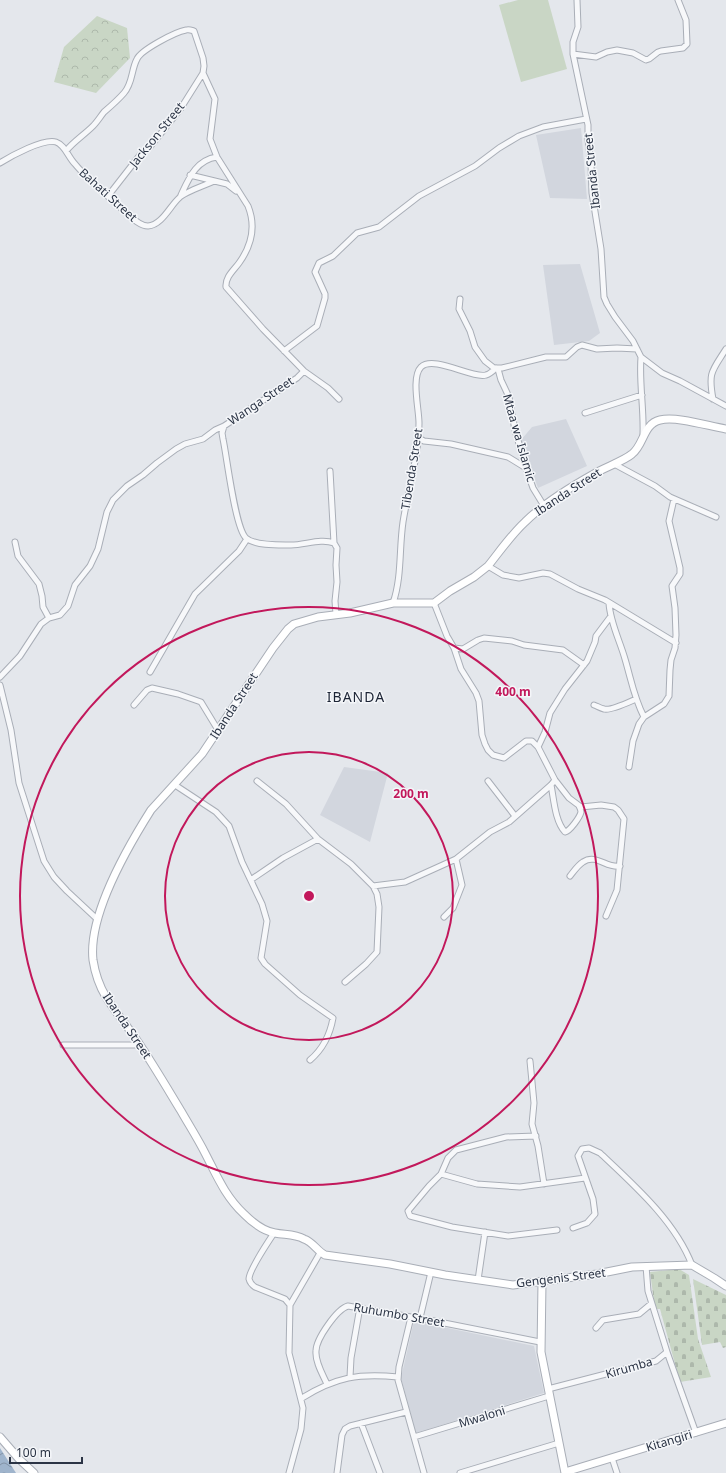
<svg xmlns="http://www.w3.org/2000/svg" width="726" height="1473" viewBox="0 0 726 1473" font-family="'Noto Sans',sans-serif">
  <defs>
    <pattern id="forest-crowns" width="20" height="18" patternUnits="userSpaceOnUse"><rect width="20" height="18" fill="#c9d6c5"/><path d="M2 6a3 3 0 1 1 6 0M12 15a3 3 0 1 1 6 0" fill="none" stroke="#adb8ab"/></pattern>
    <pattern id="cemetery-stones" width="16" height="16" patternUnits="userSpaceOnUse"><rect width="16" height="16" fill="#c9d6c5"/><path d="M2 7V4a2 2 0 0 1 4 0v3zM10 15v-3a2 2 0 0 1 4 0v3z" fill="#adb8ab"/></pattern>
    <pattern id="water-waves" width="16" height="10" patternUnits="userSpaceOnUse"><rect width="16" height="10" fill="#9fb4cc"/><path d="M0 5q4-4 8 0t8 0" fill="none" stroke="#8293a7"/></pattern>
  </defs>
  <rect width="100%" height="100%" fill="#e4e7ec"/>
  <path fill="#d2d6de" d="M581,128L587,199L550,198L536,135Z
    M580,264L600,333L589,341L554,345L543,265Z
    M566,419L587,466L538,488L521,440L532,427Z
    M344,767L388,773L370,842L320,815Z
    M414,1321L534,1346L544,1393L416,1433L401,1378Z"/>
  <path fill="url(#forest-crowns)" d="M97,16L127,28L130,58L96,93L54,82L64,47Z"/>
  <path fill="url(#cemetery-stones)" d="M679,1269L689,1275L698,1339L711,1377L680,1382L660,1309H655L650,1272Z
    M693,1279L726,1295V1347L723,1348L720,1342L702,1345Z"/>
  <path fill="#c9d6c5" d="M518,0H548L567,69L521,82L499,5Z"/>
  <path fill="url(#water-waves)" d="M0,1448L16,1473H0Z"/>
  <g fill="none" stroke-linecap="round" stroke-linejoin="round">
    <defs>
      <path id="street" d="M577,0L578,27L573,42V54L588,125V139L591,164L592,193L601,249L604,297L607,304L615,317L633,341L641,357L662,373L680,381L726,406
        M573,54L596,57L607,52L617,50L633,53L646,60L649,59L658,52L661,51L683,48L687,44L686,20L678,0
        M66,151C73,142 84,135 93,126C97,122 100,117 104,112C111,106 118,100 124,93C133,83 131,70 137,59C141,50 175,32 186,30C189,29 191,30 194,31L203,58L204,66L203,73L215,99L210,139L217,157L248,206C256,226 252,245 239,263C234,270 225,277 226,287L263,329L304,371L328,388L339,399
        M0,163C11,156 44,138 56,142C65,145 68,157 75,164C89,181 107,195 123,210C130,216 139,226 148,226C162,225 170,206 179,198C184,192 206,185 214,181
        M190,175L227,184L236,191
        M181,195C189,178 196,160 217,157
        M108,196L140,155L149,148L166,127L181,108L203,73
        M460,299L459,309L470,331L475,347L485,361L494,368H502L546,357H566L577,347L582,345L597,349L617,348L637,349
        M284,351L317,326L325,298V294L315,272L319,263L333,256L357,233L379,227L419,196L475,166L499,148L519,136L543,127L586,119
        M641,357C639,383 644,408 643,434
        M498,369L501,380L509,397L515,430L526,468L533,488L544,506
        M713,399C708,372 712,371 726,349
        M585,413L642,395
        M224,426L222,433L223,439C227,457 235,528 246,538C255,546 280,545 291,545C305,545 321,538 334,543
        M418,438L424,441L451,444L508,457L526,468
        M615,463L616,465L655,486L670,497L716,517
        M330,471L334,543L337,548L336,565L337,582L335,601L336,614
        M15,542L18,556L39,584L42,596L43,607L49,618
        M488,566L503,575L519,578L543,573L550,574L578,589L605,600L676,643
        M393,603C402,577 399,549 403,522C408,490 419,455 419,423C419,409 411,377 421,367C434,355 472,379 486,375C490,374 493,371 496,368
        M434,603L447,636L454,648L461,669L476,693L479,701L482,735L485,744L488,750L493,755L504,758L526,741H532L538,747L555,780L569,798L581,807L601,805L614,807L618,810L624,819L617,890L606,916
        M609,603C610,622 620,641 625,659C631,679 634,698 644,717
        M454,648L463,649L478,640L484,638L512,641L524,645L563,650L584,665
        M150,672L195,594L239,551L247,539
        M0,677L20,656L41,624L49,618L60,615L68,606L75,585L90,566L98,549L107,512L113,500L127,486L143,475L157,463L176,449L185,444L203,439L215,430L224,426L297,378L304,371
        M0,685L11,730L19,783L44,861L54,877L67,891L97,919
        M134,705L147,690L152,688L178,694L201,702L218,730
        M594,705C597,706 600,708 604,709C611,711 629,702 636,699
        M538,747L545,732L550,713L565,689L587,661L595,642L596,636L611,616
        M629,767L633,741L639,724L644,717L664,704L669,696L670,670L671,660L675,648L676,635L675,608L672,586L680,574V568L669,521L674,499
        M257,781L286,804L318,839L351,864L373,886L377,894L379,907L377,952L366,964L345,982
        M488,781L515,816
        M175,785L216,812L229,826L242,862L262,904L267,921L261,958L265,964L300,995L333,1018C330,1035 323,1049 310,1060
        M551,785C554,800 555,821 565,832C570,831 580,817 581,812C581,810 580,808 579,806
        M570,876C574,871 578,865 583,862C596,853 607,869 620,866
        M252,879L283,858L318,839
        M373,886L405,882L456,859L490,832L509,822L551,785L555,780
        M444,917L453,908L462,885L456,859
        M63,1045H140
        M530,1061L534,1103L532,1124L538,1146L544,1184
        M536,1136L506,1137L456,1150L448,1158L441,1174L429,1186L408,1211L410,1216L452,1227L508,1236L557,1230
        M441,1174L477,1184L520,1187L585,1178
        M573,1228L587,1223L595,1214L593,1199L578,1156L582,1149L589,1148L600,1153C634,1185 675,1221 692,1265
        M274,1233C268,1242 249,1271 249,1279C250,1283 252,1285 255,1287L285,1299L290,1305
        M478,1280L485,1232
        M411,1317L399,1367L398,1380L424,1473
        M420,1318L431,1272
        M596,1328L603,1320L639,1314L651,1304
        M667,1352L696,1433
        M350,1377L351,1358L360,1307
        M327,1384C323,1375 315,1362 316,1351C316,1339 337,1309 348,1306L434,1321L540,1342
        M548,1389L656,1361L667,1352L648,1291L646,1266
        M302,1398C336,1377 359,1373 398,1377
        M361,1423L380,1473
        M414,1437L549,1396
        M612,1458L617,1473
        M289,1473L301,1429L303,1408L289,1353L290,1305L320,1253
        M337,1473L342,1435L345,1429L350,1426L406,1412
        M460,1473L559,1443"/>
      <path id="secondary" d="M726,429C708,426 677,416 660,420C643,424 644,445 632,454C624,461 603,468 592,475C569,488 544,503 525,522C511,535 500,551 488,566L474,577L450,591L434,603H393L350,613L318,617L294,624L288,629L273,648L202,754L151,810C127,848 88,915 93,960C95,973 100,987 106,997C116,1013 128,1027 138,1042C153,1064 167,1088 181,1111C189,1125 198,1139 205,1153C217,1176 225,1196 244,1214C252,1222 263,1231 275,1233C285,1235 295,1234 304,1239C313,1242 317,1251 325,1255L390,1264L445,1275L513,1285L597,1274L632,1267L692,1265L714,1278L726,1286
        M542,1282L541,1352L565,1473
        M0,1437L19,1459L34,1473
        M565,1472L726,1423"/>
    </defs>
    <use href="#street" stroke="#a9aeb7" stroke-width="7"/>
    <use href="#secondary" stroke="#a9aeb7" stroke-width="9"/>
    <use href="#street" stroke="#f7f8fa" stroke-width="5"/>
    <use href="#secondary" stroke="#fff" stroke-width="7"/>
  </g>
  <g fill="none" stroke="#c2185b" stroke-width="2">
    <circle cx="309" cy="896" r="144"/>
    <circle cx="309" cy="896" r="289"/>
  </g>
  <g text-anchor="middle" stroke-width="3" stroke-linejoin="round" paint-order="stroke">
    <g font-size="12" fill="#2b3445" stroke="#f4f6f9">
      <text transform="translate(157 135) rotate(-51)" y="4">Jackson Street</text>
      <text transform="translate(592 171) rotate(-96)" y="4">Ibanda Street</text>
      <text transform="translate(108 195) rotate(42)" y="4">Bahati Street</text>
      <text transform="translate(261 401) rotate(-34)" y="4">Wanga Street</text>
      <text transform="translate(519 438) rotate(74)" y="4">Mtaa wa Islamic</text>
      <text transform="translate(412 469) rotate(-81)" y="4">Tibenda Street</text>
      <text transform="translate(568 492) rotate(-33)" y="4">Ibanda Street</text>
      <text transform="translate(234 706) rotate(-57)" y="4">Ibanda Street</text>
      <text transform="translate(127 1026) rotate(56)" y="4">Ibanda Street</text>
      <text transform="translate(561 1278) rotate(-7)" y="4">Gengenis Street</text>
      <text transform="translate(399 1315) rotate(10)" y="4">Ruhumbo Street</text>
      <text transform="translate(629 1368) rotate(-16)" y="4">Kirumba</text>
      <text transform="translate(482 1417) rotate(-17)" y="4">Mwaloni</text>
      <text transform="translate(669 1441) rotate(-17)" y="4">Kitangiri</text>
    </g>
    <g font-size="14" letter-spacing="1" fill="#1d2536" stroke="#f4f6f9">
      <text x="356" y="702">IBANDA</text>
    </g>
  </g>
  <circle cx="309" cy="896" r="6" fill="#c2185b" stroke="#f4f6f9" stroke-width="2"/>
  <g font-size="12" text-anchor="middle" font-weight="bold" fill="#c2185b" stroke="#f4f6f9" stroke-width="3" stroke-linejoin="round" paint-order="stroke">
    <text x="513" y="696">400 m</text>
    <text x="411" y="798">200 m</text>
  </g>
  <path d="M10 1457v6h72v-6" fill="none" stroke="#2b3445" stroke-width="2"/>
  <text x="16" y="1457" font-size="12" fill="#2b3445" stroke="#f4f6f9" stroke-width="3" paint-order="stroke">100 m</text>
</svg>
